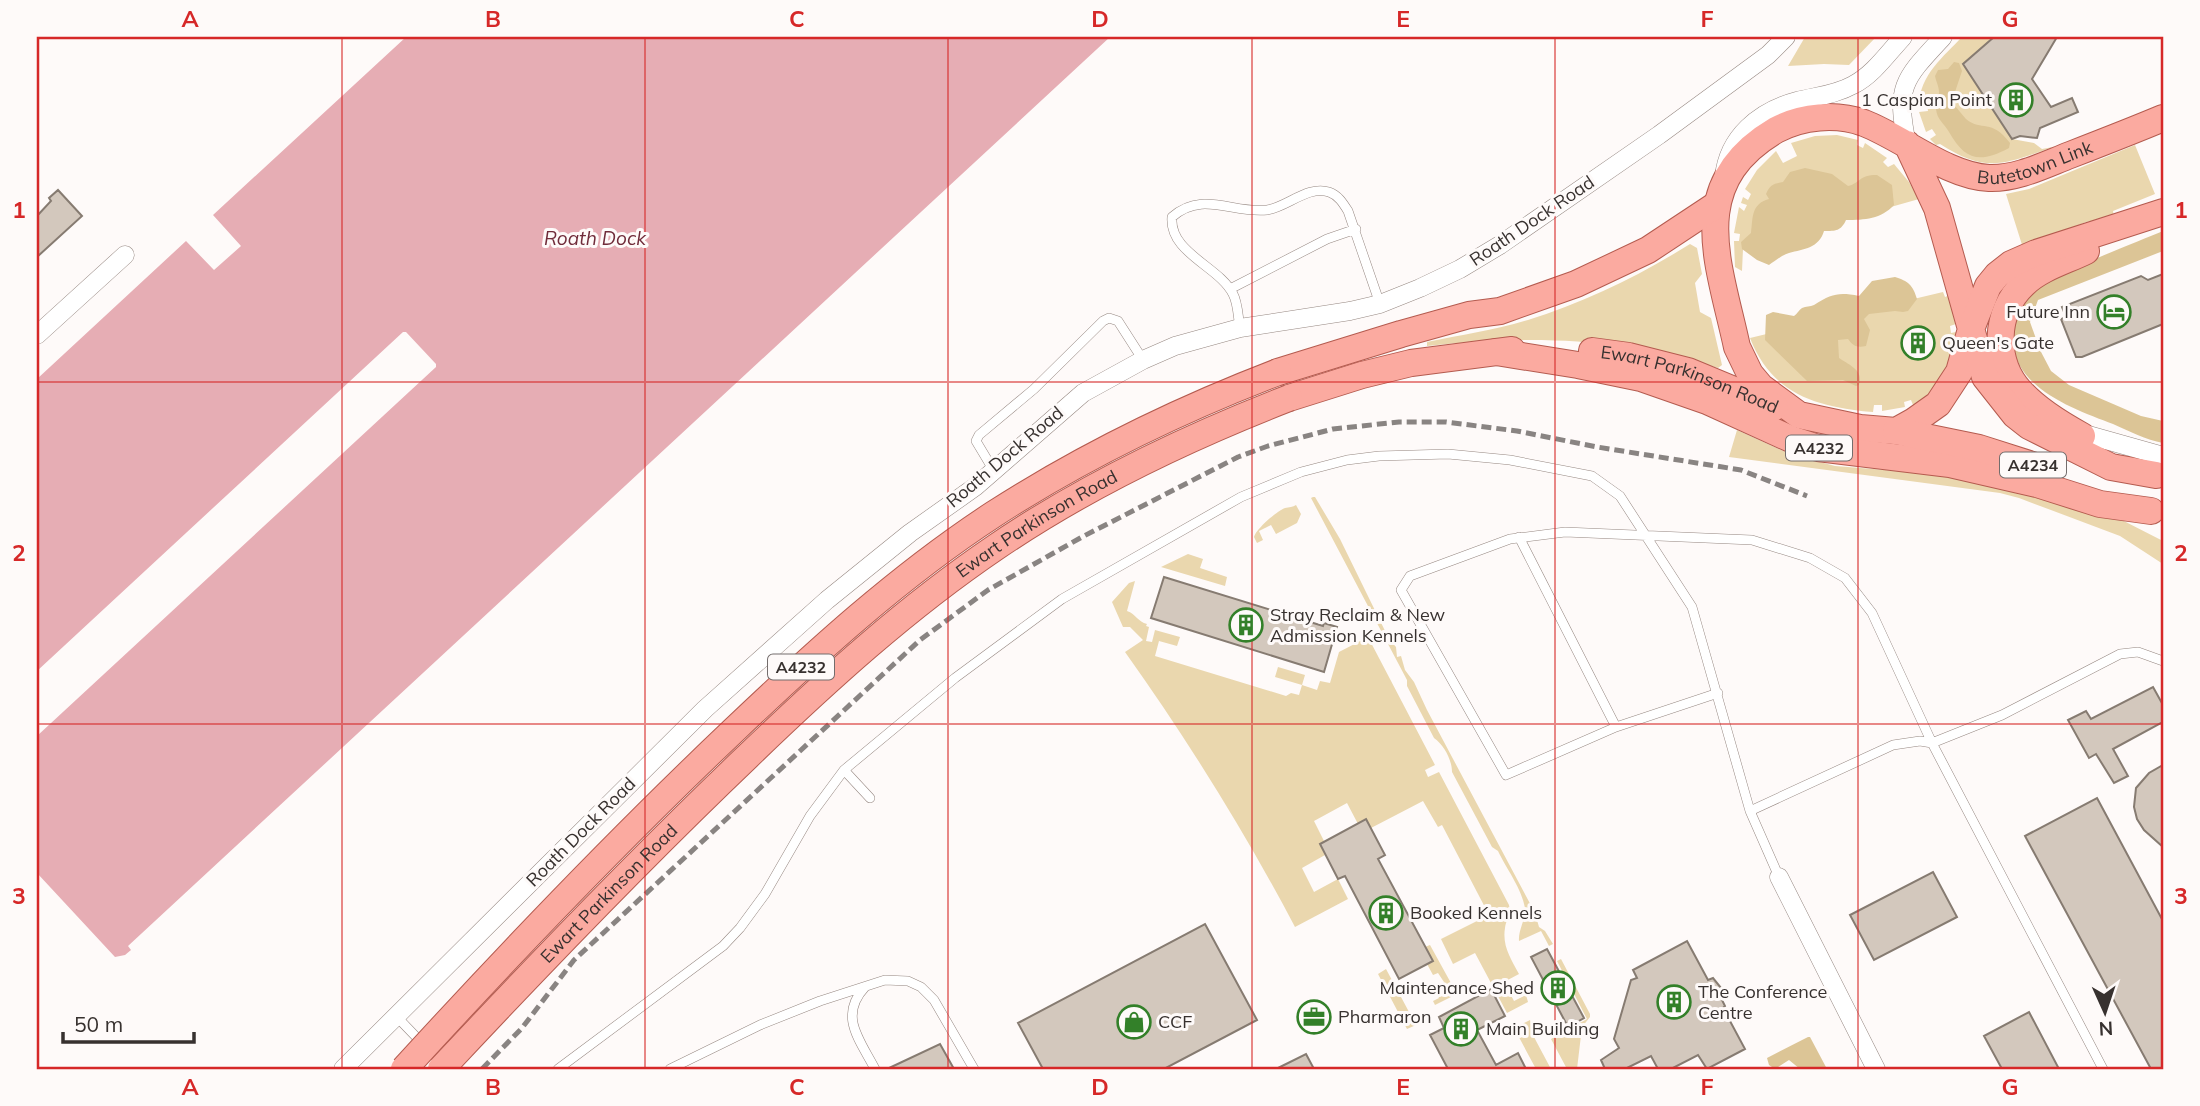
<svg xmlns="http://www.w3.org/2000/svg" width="2200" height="1106" viewBox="0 0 2200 1106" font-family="Mulish,sans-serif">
  <rect width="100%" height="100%" fill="#fefaf9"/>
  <path fill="#ead7ae" d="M1805,37H1876L1849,65L1824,64L1788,66Z
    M1962,37H1994L1963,64L2012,139L2034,143L2042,149L2053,147C2005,164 1986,174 1940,144L1936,145L1930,139L1936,135L1932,129L1926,132L1919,112L1928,111L1927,104H1919C1920,75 1944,56 1962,37Z
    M1837,135L1858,140L1857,145L1863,148L1865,143L1887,158L1883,162L1888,167L1894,164L1909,182L1919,199L1743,249L1742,271L1735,267L1734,241H1739L1740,234L1734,233L1739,207L1744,211L1747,205L1741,203L1743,197L1748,200L1751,194L1745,189L1757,170L1776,151L1783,163L1797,156L1791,143L1815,136Z
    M2135,145L2155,194L2113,211L2114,217L2086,222L2023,248L2006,194L2029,189Z
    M1690,244L1697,248L1702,274L1695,283L1700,312L1711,318L1722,365L1718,368C1624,337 1525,335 1427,346V342C1461,335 1495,330 1528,320C1585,302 1639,276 1690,244Z
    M1943,292L1945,297L1950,295L1956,324L1950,326L1951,333L1956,332C1952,361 1942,392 1913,405L1911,400L1904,402L1905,407L1882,411V405H1874L1873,412C1818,407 1772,395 1750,338Z
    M1737,430L1790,454L1835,466L1937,474L2075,503L2116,517L2163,541V564L2120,536L2019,498L2000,493L1729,457Z
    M1313,497H1315L1340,539L1389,639L1396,647L1397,657L1401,656L1405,670L1414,682L1427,710L1535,913L1539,927L1545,931L1553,944L1549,946L1541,931L1519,941C1518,930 1526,919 1525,908C1522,889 1506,868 1498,851L1492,847L1452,772C1452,760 1444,745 1434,738L1407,686V680L1311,498Z
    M1296,505L1301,514L1297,523L1276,534L1271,525L1259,531L1263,540L1257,543L1254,537C1256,529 1277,511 1285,508C1289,507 1293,507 1296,505Z
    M1188,554L1203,559L1200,568L1227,577L1225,586L1161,567Z
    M1135,581L1127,611C1136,614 1138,622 1147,624L1146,626L1149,627L1146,641L1152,642L1155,630L1180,637L1177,646L1159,641L1155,656L1286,696L1291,693L1299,695L1302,685L1275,677L1278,667L1305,675L1302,685L1317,690L1320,681L1330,683L1339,652L1368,637L1435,765L1425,770L1428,777L1439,772L1509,905C1511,914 1506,920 1505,928C1502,946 1511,959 1519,974L1504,982L1514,1001L1526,995L1528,1002L1507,1013L1475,953L1453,964L1441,939L1489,915L1442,825L1438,827L1423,801L1371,828L1366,820L1358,824L1347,803L1314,821L1324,841L1320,844L1325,855L1302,868L1314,892L1338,879L1348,899L1295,927C1245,832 1187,739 1125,652L1143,640L1130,627H1123L1112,602L1129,583Z
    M1430,945L1457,994L1435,1005L1433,1001L1439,998L1434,988L1444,982L1438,973L1433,975L1427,964L1425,947Z
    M1561,959L1590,1014V1017L1582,1027L1577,1069H1567L1551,1039L1587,1019L1557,961Z
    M1386,969L1416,1025L1407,1029L1378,974Z
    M1530,1020L1535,1039L1551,1069H1536L1514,1028Z"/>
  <path fill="#dcc596" d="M1954,62L1959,63L1962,71L1955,92V106C1959,110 1962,115 1966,119C1982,132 1991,118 2010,143L2009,148C1979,164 1965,160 1949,132C1944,123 1937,120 1936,109C1935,102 1939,99 1939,92C1939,87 1936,81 1935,76L1938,70L1948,69Z
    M1805,168L1832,174L1848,186C1861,183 1858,175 1877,175L1892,185L1894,205C1881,219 1865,220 1846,220C1841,231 1836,231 1824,231C1819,248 1804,249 1789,253C1782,255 1775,261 1769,265L1757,260L1742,249L1741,242L1751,233C1753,217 1751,204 1769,199L1766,194C1770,185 1773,184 1783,182L1790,172Z
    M2163,231V251L2038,300L2030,322L2040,350L2051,371L2069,385L2141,416L2163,421V443C2146,440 2129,431 2113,424C2073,409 2004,385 2014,329C2015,323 2015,314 2018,308C2033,279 2131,245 2163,231Z
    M1895,277C1908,281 1913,285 1917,299L1908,311L1903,312L1895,311L1869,314L1864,319L1870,330L1866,346C1857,348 1853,346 1848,339L1838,340L1839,358C1849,365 1864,370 1859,385L1856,386L1843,380L1807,381L1765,340L1766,315L1773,312L1794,316C1797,314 1799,310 1802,308C1806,306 1810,307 1814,305C1832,294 1838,292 1859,296L1872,281Z
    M1808,1037H1810L1827,1069H1800L1789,1060L1775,1069L1769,1065L1767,1058Z"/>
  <path fill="#e6adb4" d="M406,37H1110L128,946L131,950L125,955L115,957L37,873V736L436,367V364L406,332H403L37,671V379L186,241L214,270L241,246L213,215Z"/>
  <path fill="#d3c8bd" stroke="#867b71" stroke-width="2" d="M1994,37H2057L2032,79L2051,107L2072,98L2078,112L2040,128L2037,138L2020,136L2012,139L1963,64Z
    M58,190L82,216L37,257V216L51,201L49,198Z
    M2163,274V324L2082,357H2076L2061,319L2066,317L2062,307L2141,276L2148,280Z
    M1164,577L1323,626L1324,623L1337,627L1324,672L1151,618Z
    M2153,687L2163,705V722L2113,749L2128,776L2114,783L2096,754L2089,758L2068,720L2086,711L2091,719Z
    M2163,765V847L2144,830L2137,819L2134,807L2136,788L2149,773Z
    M2097,798L2163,921V1069H2151L2025,836Z
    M1366,819L1385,855L1378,859L1433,961L1399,979L1345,876L1338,879L1320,844Z
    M1933,872L1957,917L1874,960L1850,915Z
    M1205,924L1257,1020L1164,1069H1043L1018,1023Z
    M1687,941L1708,980L1713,978L1726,994L1721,998L1725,1006L1723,1008L1745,1049L1707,1069L1698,1055L1671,1069H1658L1651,1056L1625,1069H1605L1601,1060L1619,1048L1614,1039L1631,980L1637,978L1633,970Z
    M1547,949L1584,1018L1568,1027L1531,957Z
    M1491,989L1505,1016L1477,1030L1496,1065L1518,1053L1526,1069H1448L1430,1035L1444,1028L1439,1017Z
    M2029,1012L2059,1069H2002L1984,1036Z
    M940,1044L954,1069H887Z
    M1306,1054L1314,1069H1276Z"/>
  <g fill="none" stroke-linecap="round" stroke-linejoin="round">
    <defs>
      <path id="lane" d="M1230,289L1327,239L1356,229
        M1240,328C1238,317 1238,303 1233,294C1219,266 1169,253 1172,217C1202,190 1233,214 1267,210C1287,207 1308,185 1329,192C1338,195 1343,203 1348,211L1380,304
        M994,471L976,441L979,435L1034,389L1103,321L1109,318L1118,321L1143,360
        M1519,537L1616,727
        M1718,693L1616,727L1506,775L1401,590L1410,576L1510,539L1565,532L1752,540L1810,558L1845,578L1872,613L1932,743L2002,715L2120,654L2138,652L2163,661
        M844,770L870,798
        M1779,877L1750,811L1893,745L1920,741L1932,743L2103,1069
        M865,987C838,1016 860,1040 875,1069
        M397,1017L422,1043
        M558,1069L723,946L740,928L765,894L810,816L844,770L955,678L1062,599L1241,497L1301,472L1347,460L1379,456L1448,454L1510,460L1592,476L1620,496L1692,607L1750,811
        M670,1069L760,1025L820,1001L885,980L908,981L921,987L934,1000L974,1069"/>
      <path id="street" d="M1907,144C1895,86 1904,79 1943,37
        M1724,177C1728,137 1759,111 1797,101C1816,96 1835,95 1853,85C1873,75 1888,53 1903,37
        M37,335L125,255
        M2074,431L2163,456
        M1779,877L1876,1069
        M343,1069L705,709L827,600L910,533L975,487L1083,393L1143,360L1175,346L1240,328L1350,311L1380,304L1420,288L1460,269L1500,245L1659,135L1768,55L1786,37"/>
      <g id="primary">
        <path id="s1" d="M1907,144L1937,208L1971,329L1959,372L1938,404L1914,421L1896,431L1860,428L1799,415L1761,387L1750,374L1737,347C1719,263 1684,184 1776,130C1802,116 1836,113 1864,123C1903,138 1947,176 1989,178C2017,179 2044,165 2070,155C2101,143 2132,131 2163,118"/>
        <path id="s2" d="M1592,351L1629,356L1688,371L1775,407"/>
        <path d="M1496,352L1578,365L1641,378L1707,401L1793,440L1818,448L1950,464L2037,484L2100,504L2151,511"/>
        <path d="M1278,372L1401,334L1469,315L1500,311L1576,284L1648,250L1716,205"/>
        <path d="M1289,398L1362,375L1411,363L1512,350"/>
        <path d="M1896,431L1979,448L2048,470"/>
        <path d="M2082,436C2060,424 2037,410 2020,391C1993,361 1994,312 2024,284C2040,268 2066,261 2086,251"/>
        <path d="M2156,475L2111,467L2029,426L2015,415L1985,377L1971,329L1988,286L1997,275L2011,264L2036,253L2163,212"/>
      </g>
    </defs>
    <use href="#lane" stroke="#968882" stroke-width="10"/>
    <use href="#street" stroke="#968882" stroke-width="19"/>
    <use href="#primary" stroke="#b45b4f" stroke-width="28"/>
    <use href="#lane" stroke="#fff" stroke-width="9"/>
    <use href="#street" stroke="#fff" stroke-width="18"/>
    <use href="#primary" stroke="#fbaaa0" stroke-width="26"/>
    <path stroke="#898482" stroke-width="5" stroke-dasharray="10 5" stroke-linecap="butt" d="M482,1069L522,1028L574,960L920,640L988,590L1082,537L1238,457L1268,446L1333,429L1399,422H1446L1517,431L1597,447L1741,470L1807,496"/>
    <defs>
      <g id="primary-bridge">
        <path d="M404,1069C510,953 618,840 733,731C815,653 899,576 994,514C1084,456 1179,410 1278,372"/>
        <path id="s3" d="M441,1069C541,962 642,857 748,756C826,681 906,608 996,547C1087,485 1186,438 1289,398"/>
      </g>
    </defs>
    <use href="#primary-bridge" stroke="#b45b4f" stroke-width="28" stroke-linecap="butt"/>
    <use href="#primary-bridge" stroke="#fbaaa0" stroke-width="26"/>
  </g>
  <path fill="none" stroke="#d62828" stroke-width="2" stroke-opacity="0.55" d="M342,37V1069M645,37V1069M948,37V1069M1252,37V1069M1555,37V1069M1858,37V1069M37,382H2163M37,724H2163"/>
  <defs>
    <symbol id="building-ring" viewBox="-11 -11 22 22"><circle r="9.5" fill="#fefaf9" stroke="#338029" stroke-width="1.5"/><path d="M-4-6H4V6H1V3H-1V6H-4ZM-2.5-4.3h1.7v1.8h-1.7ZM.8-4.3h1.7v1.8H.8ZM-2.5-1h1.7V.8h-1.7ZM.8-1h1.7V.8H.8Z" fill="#338029"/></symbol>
    <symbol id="hotel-ring" viewBox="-11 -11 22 22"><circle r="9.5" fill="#fefaf9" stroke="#338029" stroke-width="1.5"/><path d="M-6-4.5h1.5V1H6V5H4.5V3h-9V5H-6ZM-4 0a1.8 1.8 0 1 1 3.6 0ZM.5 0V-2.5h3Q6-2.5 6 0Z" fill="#338029"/></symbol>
    <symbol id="office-ring" viewBox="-11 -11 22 22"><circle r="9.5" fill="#fefaf9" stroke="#338029" stroke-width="1.5"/><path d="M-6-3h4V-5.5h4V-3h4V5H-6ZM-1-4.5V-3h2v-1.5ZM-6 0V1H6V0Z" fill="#338029"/></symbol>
    <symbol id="shop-ring" viewBox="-11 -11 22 22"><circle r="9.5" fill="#fefaf9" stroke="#338029" stroke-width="1.5"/><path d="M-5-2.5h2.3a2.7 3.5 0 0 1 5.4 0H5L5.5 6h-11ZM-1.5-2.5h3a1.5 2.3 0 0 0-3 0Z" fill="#338029"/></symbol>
  </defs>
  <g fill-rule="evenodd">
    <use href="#building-ring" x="1997" y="81" width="38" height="38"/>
    <use href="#hotel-ring" x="2095" y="293" width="38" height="38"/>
    <use href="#building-ring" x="1899" y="324" width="38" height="38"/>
    <use href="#building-ring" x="1227" y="606" width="38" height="38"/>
    <use href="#building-ring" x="1367" y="894" width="38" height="38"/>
    <use href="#building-ring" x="1539" y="969" width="38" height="38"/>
    <use href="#building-ring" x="1655" y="983" width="38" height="38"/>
    <use href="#office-ring" x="1295" y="998" width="38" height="38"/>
    <use href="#shop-ring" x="1115" y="1003" width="38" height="38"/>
    <use href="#building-ring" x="1442" y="1010" width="38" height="38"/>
  </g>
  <g text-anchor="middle" stroke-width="6" stroke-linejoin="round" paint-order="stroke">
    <g fill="#fefaf9" stroke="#736d6c" stroke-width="2">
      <rect x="1786" y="435.5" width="66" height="25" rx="5"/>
      <rect x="2000" y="452.5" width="66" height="25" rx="5"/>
      <rect x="768" y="654.5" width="66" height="25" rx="5"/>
    </g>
    <g font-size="16" font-weight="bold" fill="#37312f">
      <text x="1819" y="454">A4232</text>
      <text x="2033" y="471">A4234</text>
      <text x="801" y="673">A4232</text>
    </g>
    <g font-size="18" fill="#37312f" stroke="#fefaf9" text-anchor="start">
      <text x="1992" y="106" text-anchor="end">1 Caspian Point</text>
      <text x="2090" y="318" text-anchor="end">Future Inn</text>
      <text x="1942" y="349">Queen's Gate</text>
      <text x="1270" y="621">Stray Reclaim &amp; New<tspan x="1270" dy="21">Admission Kennels</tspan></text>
      <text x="1410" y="919">Booked Kennels</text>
      <text x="1534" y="994" text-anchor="end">Maintenance Shed</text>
      <text x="1698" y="998">The Conference<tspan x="1698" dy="21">Centre</tspan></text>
      <text x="1338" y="1023">Pharmaron</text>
      <text x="1158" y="1028">CCF</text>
      <text x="1486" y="1035">Main Building</text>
    </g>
    <g font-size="18" fill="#37312f" stroke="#fefaf9">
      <text dy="6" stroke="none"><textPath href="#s1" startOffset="1041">Butetown Link</textPath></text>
      <text transform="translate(1532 221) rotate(-34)" y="6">Roath Dock Road</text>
      <text dy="6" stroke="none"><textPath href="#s2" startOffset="102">Ewart Parkinson Road</textPath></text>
      <text transform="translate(1005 457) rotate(-40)" y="6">Roath Dock Road</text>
      <text dy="6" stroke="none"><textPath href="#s3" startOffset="810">Ewart Parkinson Road</textPath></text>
      <text transform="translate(581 832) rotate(-45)" y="6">Roath Dock Road</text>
      <text dy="6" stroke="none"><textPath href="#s3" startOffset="243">Ewart Parkinson Road</textPath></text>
    </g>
    <g font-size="19" font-style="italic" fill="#702c3a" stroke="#fefaf9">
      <text x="595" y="245">Roath Dock</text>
    </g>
  </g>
  <rect width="2200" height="1106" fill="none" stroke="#fefaf9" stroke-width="77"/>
  <g transform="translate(2105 1012) rotate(177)" stroke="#fefaf9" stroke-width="5" paint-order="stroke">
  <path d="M0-5L12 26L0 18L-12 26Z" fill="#37312f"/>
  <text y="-10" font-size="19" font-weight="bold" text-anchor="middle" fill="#37312f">N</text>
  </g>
  <path d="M63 1032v10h131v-10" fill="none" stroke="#37312f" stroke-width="3.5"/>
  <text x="74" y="1032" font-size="21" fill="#37312f" stroke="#fefaf9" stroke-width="5" paint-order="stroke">50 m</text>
  <rect x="38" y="38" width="2124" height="1030" fill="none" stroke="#d62828" stroke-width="2.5"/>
  <g font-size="23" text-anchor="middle" font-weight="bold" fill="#d62828">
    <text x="190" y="27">A</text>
    <text x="493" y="27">B</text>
    <text x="797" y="27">C</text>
    <text x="1100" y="27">D</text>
    <text x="1403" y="27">E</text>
    <text x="1707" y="27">F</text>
    <text x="2010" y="27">G</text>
    <text x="19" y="218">1</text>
    <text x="2181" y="218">1</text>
    <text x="19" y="561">2</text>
    <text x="2181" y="561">2</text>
    <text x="19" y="904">3</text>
    <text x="2181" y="904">3</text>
    <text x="190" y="1095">A</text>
    <text x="493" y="1095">B</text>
    <text x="797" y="1095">C</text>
    <text x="1100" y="1095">D</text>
    <text x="1403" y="1095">E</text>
    <text x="1707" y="1095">F</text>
    <text x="2010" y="1095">G</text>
  </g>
</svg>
